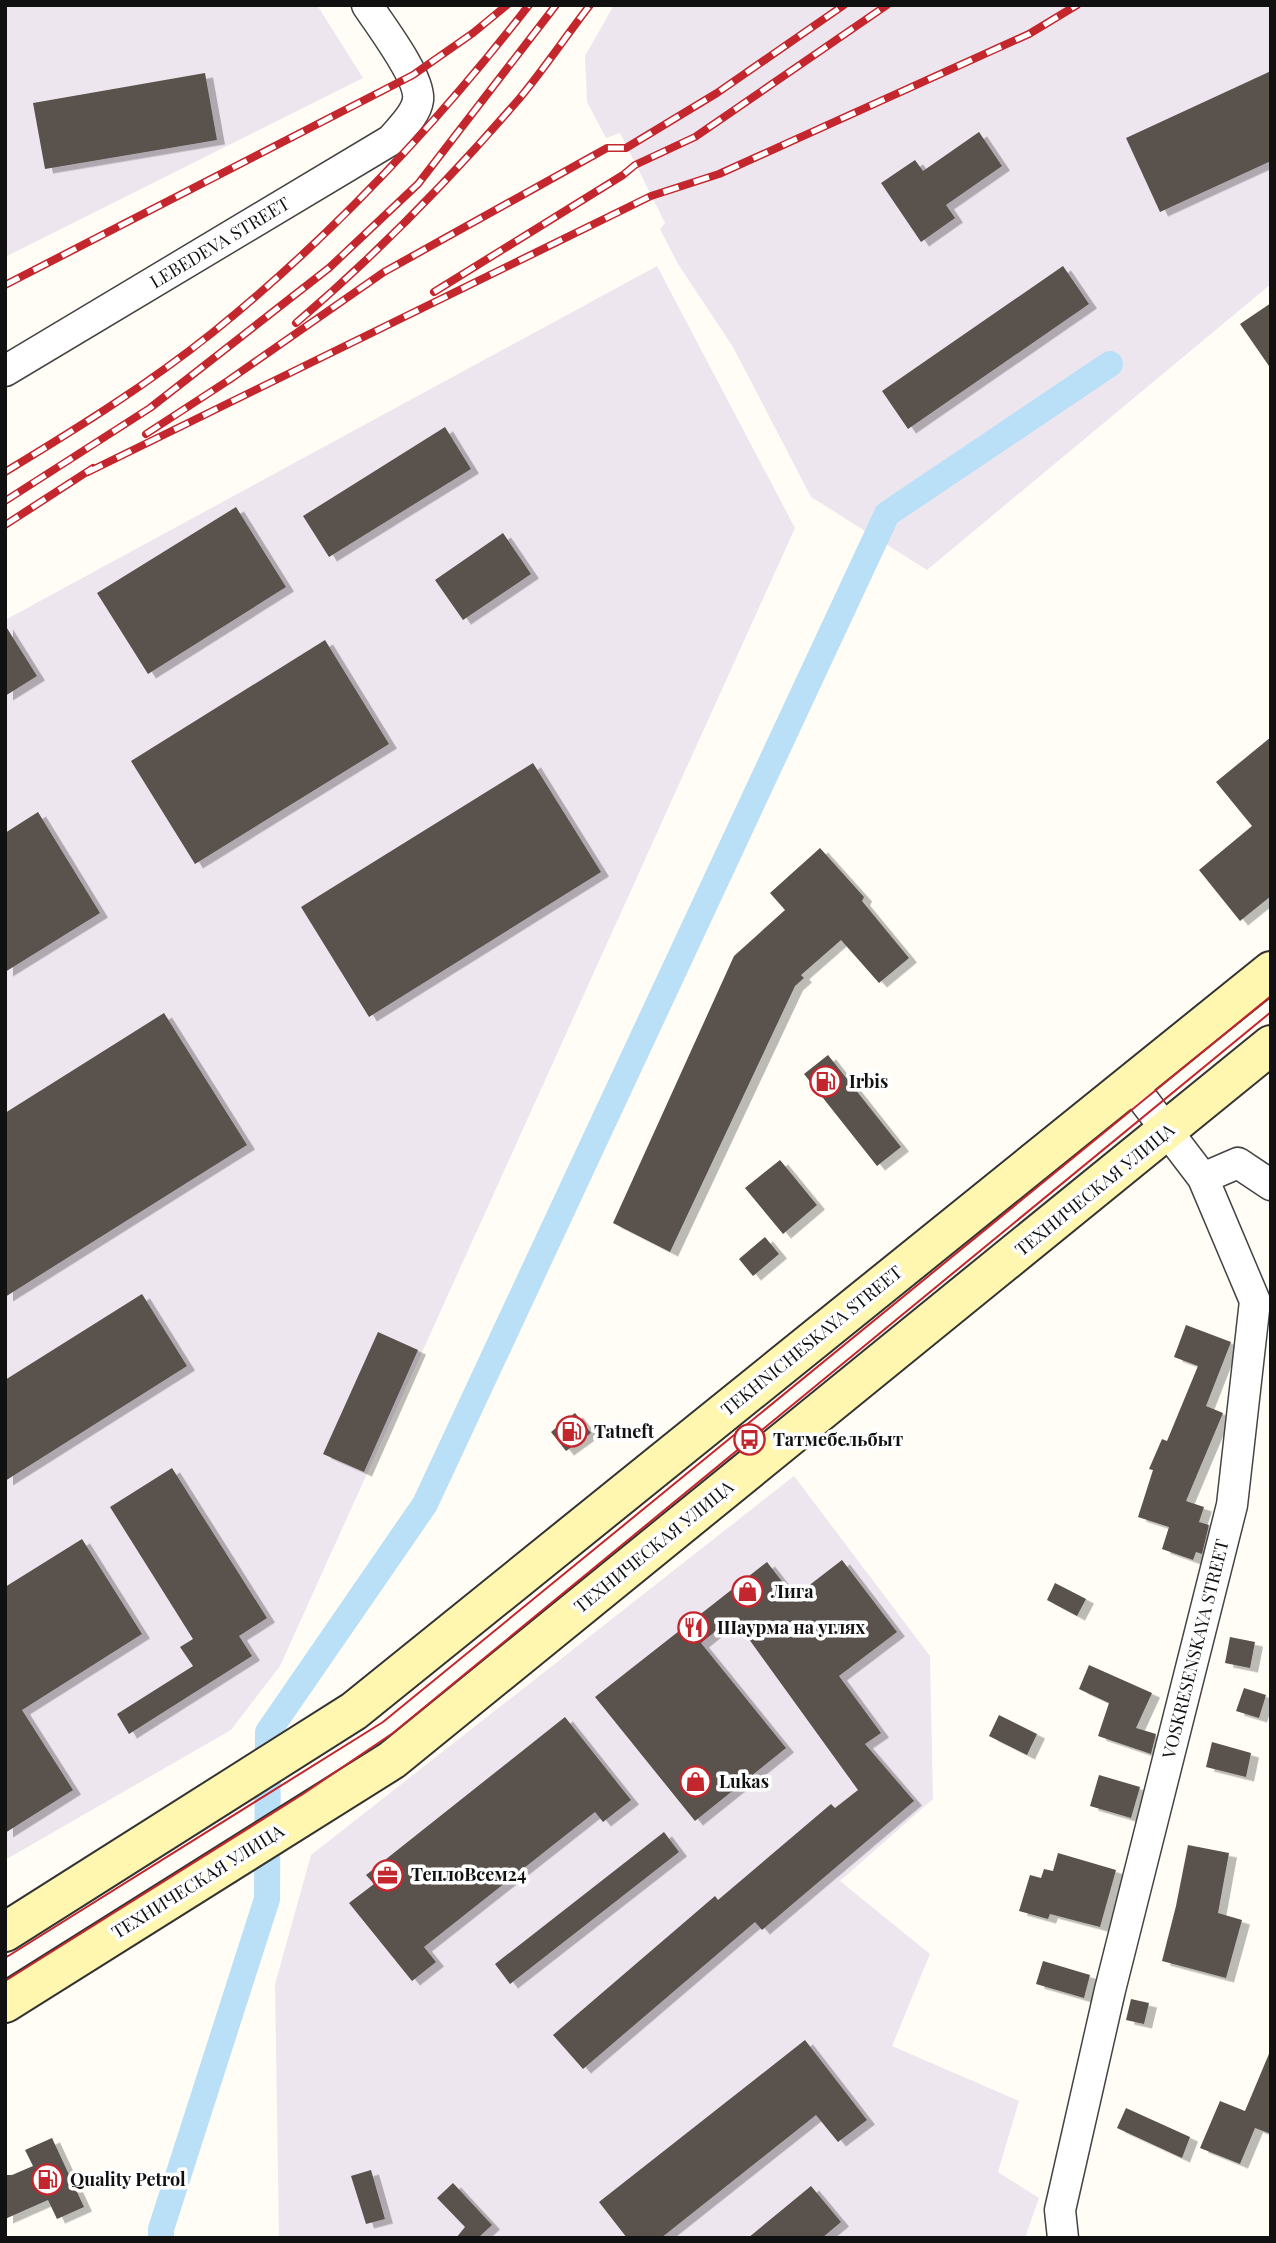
<svg xmlns="http://www.w3.org/2000/svg" width="1276" height="2243" viewBox="0 0 1276 2243" font-family="'Playfair Display',serif">
  <defs>
    <filter id="shadow"><feDropShadow dx="8" dy="4.5" stdDeviation="0" flood-color="#0004"/></filter>
  </defs>
  <rect width="100%" height="100%" fill="#fffdf5"/>
  <path fill="#eee6ef" d="M5,5H317L363,78L5,257Z
    M614,5H1271V284L927,570L811,497L733,347L678,264L660,229L665,223L620,133L606,138L587,102L585,56Z
    M657,266L795,528L280,1666L231,1730L5,1860V620Z
    M794,1476L930,1656L933,1799L840,1881L930,1954L892,2046L1019,2101L998,2172L1039,2198L1025,2238H279L275,1984L311,1855Z"/>
  <g fill="none" stroke-linecap="round" stroke-linejoin="round">
    <path stroke="#b9e0f7" stroke-width="26" d="M161,2238V2229L267,1899L268,1732L425,1504L887,514L1110,364"/>
  </g>
  <path fill="#5a524d" filter="url(#shadow)" d="M1271,71V161L1160,212L1126,138Z
    M205,73L217,140L45,169L33,103Z
    M979,132L1002,166L946,205L955,218L921,242L881,183L915,160L923,171Z
    M1063,266L1089,304L908,429L882,391Z
    M1271,303V369L1240,324Z
    M445,427L471,469L329,557L303,516Z
    M236,507L286,587L148,674L97,593Z
    M503,533L531,574L463,620L435,580Z
    M5,625L37,676L5,696Z
    M325,640L389,744L195,864L131,761Z
    M1271,737V896L1240,921L1199,870L1252,826L1216,782Z
    M533,763L601,872L369,1017L301,907Z
    M38,812L100,913L5,972V833Z
    M820,848L864,897L862,901L909,958L879,983L841,940L801,975L804,978L795,986L670,1252L613,1223L734,956L785,910L770,893Z
    M164,1013L247,1145L5,1297V1113Z
    M828,1055L901,1147L877,1166L804,1074Z
    M780,1160L817,1205L783,1234L745,1188Z
    M765,1237L779,1254L753,1276L739,1259Z
    M142,1294L187,1366L5,1481V1380Z
    M1186,1325L1231,1342L1206,1406L1223,1413L1186,1501L1204,1507L1199,1522L1209,1525L1202,1554L1196,1552L1193,1560L1162,1549L1169,1527L1138,1517L1153,1470L1149,1469L1162,1439L1167,1441L1198,1366L1174,1357Z
    M378,1332L418,1350L364,1472L323,1454Z
    M575,1413L591,1433L566,1451L551,1432Z
    M172,1468L267,1618L239,1636L252,1656L129,1734L117,1714L193,1666L180,1647L193,1639L110,1507Z
    M82,1539L142,1634L22,1710L73,1790L5,1833V1587Z
    M842,1560L897,1632L839,1676L881,1733L865,1744L914,1801L762,1930L755,1922L583,2069L553,2035L715,1896L718,1900L831,1804L835,1808L858,1790L733,1617L701,1643L786,1748L695,1821L595,1697L767,1562L794,1597Z
    M1055,1583L1086,1599L1077,1616L1047,1600Z
    M1230,1637L1255,1642L1250,1668L1225,1663Z
    M1089,1665L1152,1693L1136,1728L1156,1734L1151,1754L1098,1736L1109,1703L1079,1689Z
    M1244,1688L1266,1695L1259,1718L1236,1711Z
    M999,1715L1037,1734L1027,1755L989,1736Z
    M565,1717L631,1800L603,1822L595,1812L424,1947L436,1962L412,1981L349,1903L374,1884L366,1875Z
    M1212,1742L1251,1753L1246,1777L1206,1767Z
    M1099,1775L1140,1787L1131,1818L1090,1806Z
    M664,1832L679,1852L510,1984L495,1964Z
    M1188,1845L1229,1853L1218,1913L1242,1920L1226,1978L1162,1961L1176,1906Z
    M1058,1853L1116,1870L1100,1927L1050,1914L1048,1919L1019,1911L1030,1875L1041,1878L1044,1869L1053,1871Z
    M1043,1961L1090,1975L1084,1998L1036,1984Z
    M1131,1999L1149,2003L1144,2024L1126,2020Z
    M805,2040L867,2120L838,2142L816,2115L661,2238H627L599,2202Z
    M1271,2049V2134L1255,2128L1240,2164L1200,2148L1220,2101L1245,2111Z
    M1126,2108L1190,2137L1182,2158L1117,2128Z
    M52,2138L84,2207L57,2219L48,2200L5,2219V2175H12L33,2166L25,2150Z
    M371,2170L385,2219L366,2224L351,2176Z
    M453,2183L492,2225L478,2238H456L465,2227L437,2198Z
    M811,2186L841,2222L822,2238H748Z"/>
  <g fill="none" stroke-linecap="round" stroke-linejoin="round">
    <defs>
      <path id="minor" d="M5,371L391,140C400,129 416,115 418,100C421,78 380,25 367,5
        M1203,1178L1238,1163L1271,1185
        M1063,2238L1060,2210L1110,1990L1232,1505L1255,1301L1203,1178L1132,1085"/>
      <path id="secondary" d="M5,1932L354,1711L1271,971
        M5,2003L392,1760L1271,1045"/>
    </defs>
    <use href="#minor" stroke="#444" stroke-width="33"/>
    <use href="#secondary" stroke="#333" stroke-width="42"/>
    <use href="#minor" stroke="#fff" stroke-width="30"/>
    <use href="#secondary" stroke="#fff6b0" stroke-width="38"/>
    <path stroke="#c4262e" stroke-width="2" d="M5,1958L383,1722L1271,996
      M5,1981L303,1794L393,1733L1271,1012"/>
    <defs>
      <path id="rail" d="M5,285L413,75L473,33L507,5
        M434,292L623,175L635,165L695,137L887,5
        M296,323C376,255 450,179 519,99C544,69 566,36 590,5
        M146,434L229,380L384,272L607,148H626L717,93L844,5
        M5,472C76,429 147,385 212,333C331,237 436,125 529,5
        M88,472L651,196L719,174L1029,34L1077,5
        M5,501L150,408L329,268L418,184L556,5
        M5,525L93,468"/>
    </defs>
    <use href="#rail" stroke="#c4262e" stroke-width="8"/>
    <use href="#rail" stroke="#fff" stroke-width="5" stroke-dasharray="16" stroke-linecap="butt"/>
  </g>
  <defs>
    <symbol id="fuel-ring" viewBox="-11 -11 22 22"><circle r="9.5" fill="#fff" stroke="#c4262e" stroke-width="1.5"/><path d="M-5.5-6h7V0h2V4h1.3V-2.5L3-4.5l.8-.8L6-3V5H2.5V1h-1V6h-7ZM-4.2-4.7v3.2H.2V-4.7Z" fill="#c4262e"/></symbol>
    <symbol id="bus-ring" viewBox="-11 -11 22 22"><circle r="9.5" fill="#fff" stroke="#c4262e" stroke-width="1.5"/><path d="M-5-6H5V4H4V6H2V4H-2V6H-4V4H-5ZM-3.5-4V0h7V-4ZM-3.5 1.2v1.5H-2V1.2ZM2 1.2v1.5H3.5V1.2Z" fill="#c4262e"/></symbol>
    <symbol id="shop-ring" viewBox="-11 -11 22 22"><circle r="9.5" fill="#fff" stroke="#c4262e" stroke-width="1.5"/><path d="M-5-2.5h2.3a2.7 3.5 0 0 1 5.4 0H5L5.5 6h-11ZM-1.5-2.5h3a1.5 2.3 0 0 0-3 0Z" fill="#c4262e"/></symbol>
    <symbol id="restaurant-ring" viewBox="-11 -11 22 22"><circle r="9.5" fill="#fff" stroke="#c4262e" stroke-width="1.5"/><path d="M-5-6h1v4h1v-4h1v4h1v-4h1v5L-1.5 .5V6h-2V.5L-5-1ZM5-6V6H3V1.5H1.5Q1.5-4 5-6Z" fill="#c4262e"/></symbol>
    <symbol id="office-ring" viewBox="-11 -11 22 22"><circle r="9.5" fill="#fff" stroke="#c4262e" stroke-width="1.5"/><path d="M-6-3h4V-5.5h4V-3h4V5H-6ZM-1-4.5V-3h2v-1.5ZM-6 0V1H6V0Z" fill="#c4262e"/></symbol>
  </defs>
  <g fill-rule="evenodd">
    <use href="#fuel-ring" x="808" y="1064" width="35" height="35"/>
    <use href="#fuel-ring" x="554" y="1414" width="35" height="35"/>
    <use href="#bus-ring" x="732" y="1422" width="35" height="35"/>
    <use href="#shop-ring" x="730" y="1574" width="35" height="35"/>
    <use href="#restaurant-ring" x="676" y="1610" width="35" height="35"/>
    <use href="#shop-ring" x="678" y="1764" width="35" height="35"/>
    <use href="#office-ring" x="370" y="1858" width="35" height="35"/>
    <use href="#fuel-ring" x="30" y="2162" width="35" height="35"/>
  </g>
  <g text-anchor="middle" stroke-width="7" stroke-linejoin="round" paint-order="stroke">
    <g font-size="18" fill="#111" stroke="#fff">
      <text transform="translate(220 243) rotate(-31)" y="6">LEBEDEVA STREET</text>
      <text transform="translate(1095 1190) rotate(-39)" y="6">ТЕХНИЧЕСКАЯ УЛИЦА</text>
      <text transform="translate(812 1341) rotate(-39)" y="6">TEKHNICHESKAYA STREET</text>
      <text transform="translate(654 1547) rotate(-39)" y="6">ТЕХНИЧЕСКАЯ УЛИЦА</text>
      <text transform="translate(1196 1649) rotate(-76)" y="6">VOSKRESENSKAYA STREET</text>
      <text transform="translate(198 1882) rotate(-32)" y="6">ТЕХНИЧЕСКАЯ УЛИЦА</text>
    </g>
    <g font-size="18" font-weight="bold" fill="#111" stroke="#fff" text-anchor="start">
      <text x="849" y="1088">Irbis</text>
      <text x="594" y="1438">Tatneft</text>
      <text x="773" y="1446">Татмебельбыт</text>
      <text x="771" y="1598">Лига</text>
      <text x="717" y="1634">Шаурма на углях</text>
      <text x="719" y="1788">Lukas</text>
      <text x="411" y="1881">ТеплоВсем24</text>
      <text x="70" y="2186">Quality Petrol</text>
    </g>
  </g>
  <rect width="1276" height="2243" fill="none" stroke="#111111" stroke-width="14"/>
</svg>
